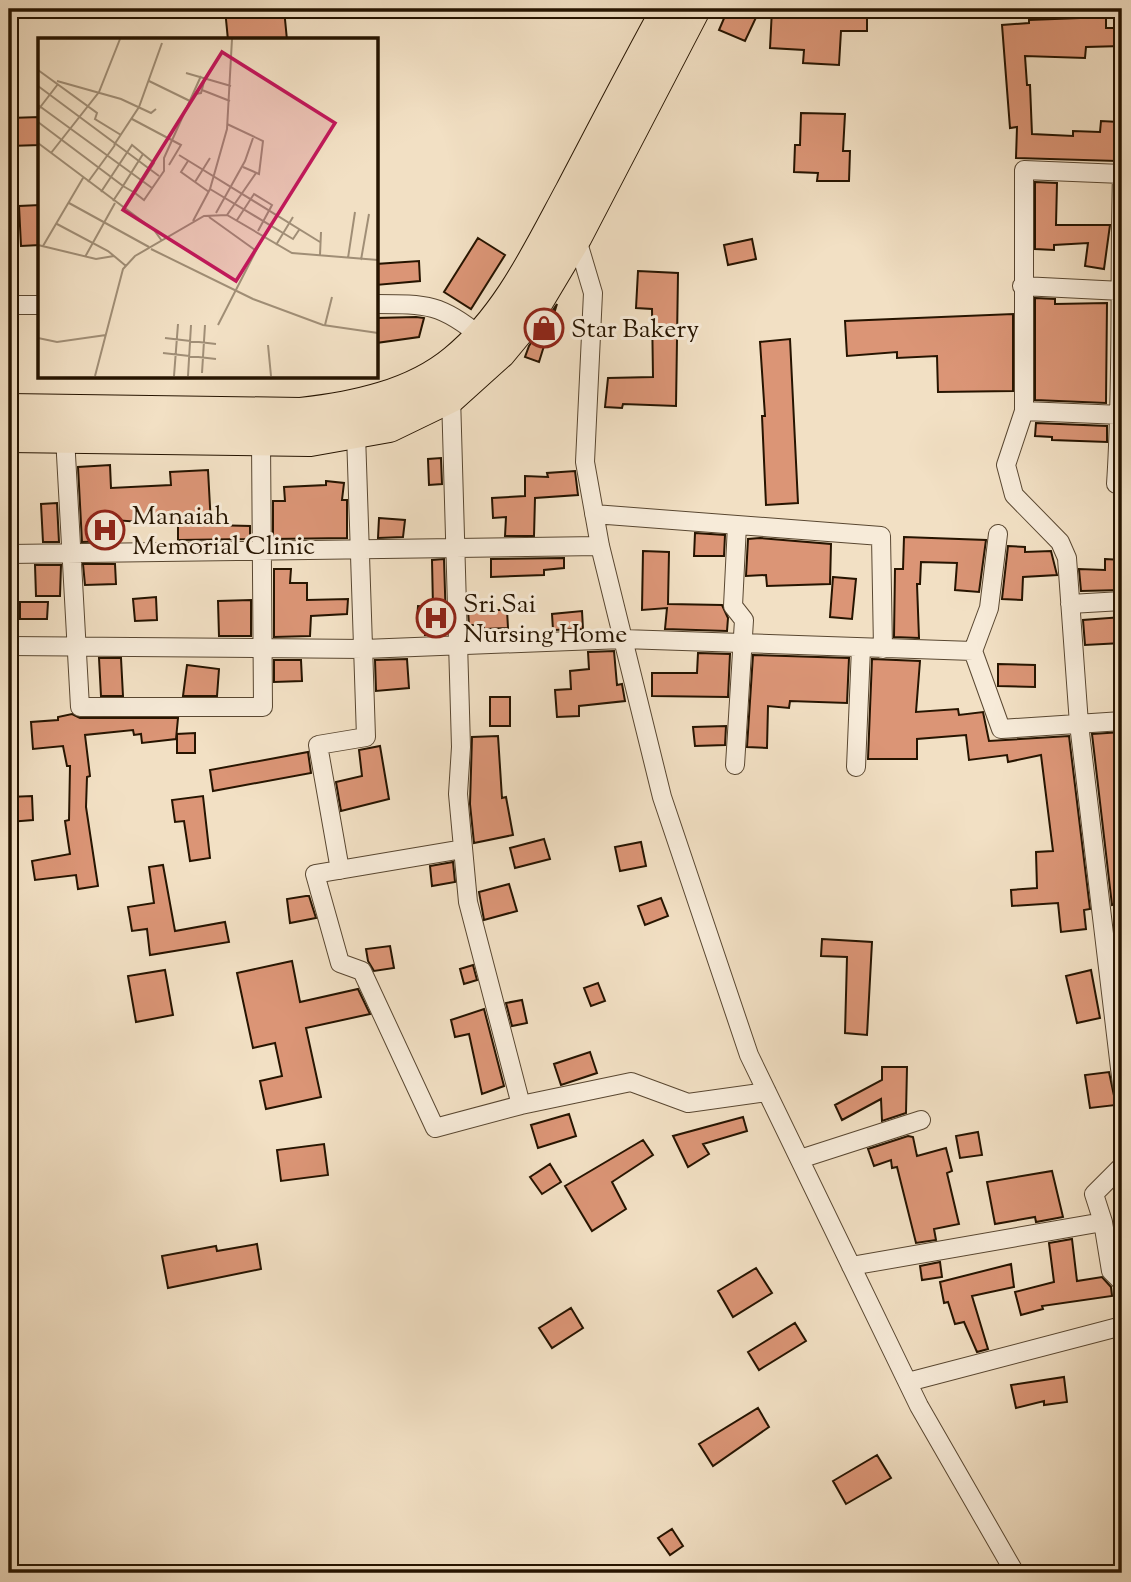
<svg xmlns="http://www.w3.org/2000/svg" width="1131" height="1582" viewBox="0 0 1131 1582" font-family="'Sorts Mill Goudy',serif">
  <rect width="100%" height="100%" fill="#f2e0c4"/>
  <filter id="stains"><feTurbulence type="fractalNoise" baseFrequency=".00286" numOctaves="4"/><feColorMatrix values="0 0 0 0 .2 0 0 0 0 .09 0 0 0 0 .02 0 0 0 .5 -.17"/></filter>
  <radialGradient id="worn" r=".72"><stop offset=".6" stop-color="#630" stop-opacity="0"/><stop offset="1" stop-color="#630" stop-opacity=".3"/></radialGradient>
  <path fill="#db9576" stroke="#261400" stroke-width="2" d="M225,9H284L287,40H228Z
    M728,9H760L745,41L719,30Z
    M772,9H867V31H841L839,65L803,63L804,50L770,48Z
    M1106,17V28H1122V46L1086,47L1085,58L1025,56L1027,85H1030L1032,134L1073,136V131L1100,132L1101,121L1119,122L1117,161L1016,158L1017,127L1010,128L1002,25L1029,23V20Z
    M801,113L845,114L843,151H850L849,181H817L818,173L794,172L795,145H800Z
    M40,117V145L9,146V118Z
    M1035,182L1057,183L1056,225H1110L1104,269L1085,266L1088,243L1054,245V250L1035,249Z
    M40,205V245L21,246L19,206Z
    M478,238L505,255L471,309L444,292Z
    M752,239L756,259L728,265L724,245Z
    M419,261L420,281L376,285V264Z
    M638,271L678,273L676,406L623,404L622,408L605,407L608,378L653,377L652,309L636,308Z
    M1035,298L1055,299V304L1107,303L1106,403L1035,400Z
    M557,304L539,362L525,357L529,346Z
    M1013,314V391L938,392L937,356L897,358V352L847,356L845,321Z
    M416,317L424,318L419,337L376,343V318Z
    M790,339L798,503L766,505L762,416H765L760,342Z
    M1036,423L1107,426V442L1052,440V437L1035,436Z
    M441,458L442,484L429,485L428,459Z
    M110,465L111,488L171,485L170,472L208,470L211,525L250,526V539L178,540V525L115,520L117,536L115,541L82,542L78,467Z
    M575,471L578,495L535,498L534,536H505L506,517L493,518L492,498L525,496V476L548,477L547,473Z
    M326,481L344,483L342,500H347V538L273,539V501H285L284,487L326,485Z
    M57,503L59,542H43L41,504Z
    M379,518L405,520L403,537L378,538Z
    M695,533L725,535L724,556H694Z
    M904,537L986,540L979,592L955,590L957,563L921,562L920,584H917L919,638L894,637L895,569H903Z
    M760,538L831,544L830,584L767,586L766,575L746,576L748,539Z
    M1008,546L1025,547V552L1051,551L1057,575L1023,577L1022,600L1002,599Z
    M643,551L669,552L668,604L722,605L728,618L727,631L665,629L667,608L642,610Z
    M564,558V568L544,570V575L491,577V559Z
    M444,559L446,624H440V635H425L426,621H417L418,606L433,607L432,560Z
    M1105,559L1122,560V590L1081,591L1079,569L1105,570Z
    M83,564H115L116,584L85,585Z
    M35,565H61L60,596H36Z
    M274,569H291L290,583H307V600L348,599L347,614L311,616L310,636L274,637Z
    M833,577L856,579L852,619L830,617Z
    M156,597L157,620L135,621L133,599Z
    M251,600V636H219L218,601Z
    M20,602H48L47,619H20Z
    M468,610H507L508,628L484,629V625H469Z
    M582,611L583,629L553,630L552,614Z
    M1122,617V643L1085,645L1083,620Z
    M614,651L617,685L622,684L625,701L579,706V716L557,717L555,690L571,689L570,671L589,669L588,652Z
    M698,653L730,654L728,697L652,696V673H697Z
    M753,655L849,658L847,703L790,701L789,708L768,706L767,748L747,747Z
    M99,658H121L123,696H101Z
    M407,659L409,688L376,691L375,660Z
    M872,659L920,661L916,712L958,709L959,715L983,712L989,741L1069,736L1090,909L1084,910L1086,929L1061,932L1058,903L1012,906L1011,890L1037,888L1036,852L1053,851L1041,755L1008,762L1007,755L969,760L966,735L917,739V759H868Z
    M274,660H301L302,681L274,682Z
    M998,664L1035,665V687L998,686Z
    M187,665L219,669L217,696H183Z
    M490,697H510V726H490Z
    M72,714L80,718H178L176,739L142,743L141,734L134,735L133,730L85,735L90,776L87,777L86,807L98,886L78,889L76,875L35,880L32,861L70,854L65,821L69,820L70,766H67L63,746L33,749L31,722L58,720V717Z
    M726,726L725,745L695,746L693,727Z
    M1122,732V903L1112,905L1092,734Z
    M195,733V753H177V734Z
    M498,736L502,798L506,797L513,835L474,843L470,804L472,737Z
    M380,746L389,799L341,811L336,782L362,776L359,750Z
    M308,752L311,773L213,791L210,770Z
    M32,796L33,820L9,822V797Z
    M203,796L210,858L190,861L184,821L175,822L172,800Z
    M544,839L550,859L515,868L510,848Z
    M641,842L646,866L620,871L615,847Z
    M453,862L455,882L432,886L430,866Z
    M163,865L175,931L225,922L229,942L150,955L147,929L132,931L128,907L154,903L149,867Z
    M509,884L517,911L484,920L479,892Z
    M306,896H309L316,918L290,923L287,899Z
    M661,898L668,916L645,925L638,906Z
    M822,939L872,942L867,1035L845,1033L847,957L821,956Z
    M390,946L394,968L374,971L368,961L366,949Z
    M292,961L300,1002L358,989L370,1014L306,1028L321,1097L266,1109L260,1081L282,1076L275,1043L253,1048L237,973Z
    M473,965L477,980L464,984L460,969Z
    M165,970L173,1015L136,1022L128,976Z
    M1091,970L1100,1018L1077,1023L1066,976Z
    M598,983L605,1001L591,1006L584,988Z
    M522,1000L527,1023L512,1026L506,1003Z
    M484,1009L504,1086L482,1094L469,1034L455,1037L451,1020Z
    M590,1052L597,1073L561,1085L554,1064Z
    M882,1067H907L906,1113L882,1121L881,1099L842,1120L835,1105L882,1080Z
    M1109,1072L1116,1105L1090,1108L1085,1075Z
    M569,1114L576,1136L538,1148L531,1125Z
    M743,1117L747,1131L703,1144L709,1154L688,1167L673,1136Z
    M978,1132L982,1155L960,1158L956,1136Z
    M908,1136L913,1137L917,1156L946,1148L952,1171L947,1173L959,1224L934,1229L936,1240L916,1243L897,1167L892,1168L891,1160L874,1166L868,1149Z
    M643,1140L653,1155L612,1182L626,1209L592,1231L565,1186Z
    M324,1144L328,1175L281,1181L277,1150Z
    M550,1164L561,1182L542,1194L530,1177Z
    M1052,1171L1063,1217L1036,1222L1035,1217L995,1224L987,1182Z
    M1072,1239L1077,1281L1102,1277L1111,1287L1112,1296L1042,1306L1043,1309L1021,1315L1015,1292L1054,1282L1049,1243Z
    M257,1244L261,1269L168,1288L162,1256L216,1246L217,1251Z
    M940,1262L942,1277L922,1280L920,1266Z
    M1011,1264L1014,1287L972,1296L988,1349L977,1352L964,1322L955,1324L948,1302L944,1303L940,1282Z
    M756,1268L772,1293L733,1317L718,1291Z
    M571,1308L583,1328L552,1348L539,1328Z
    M795,1323L806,1341L759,1370L748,1352Z
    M1064,1377L1067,1402L1044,1405V1401L1016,1408L1011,1385Z
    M758,1408L769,1427L713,1466L699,1444Z
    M877,1455L891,1478L846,1504L833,1481Z
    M672,1529L683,1546L670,1555L658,1538Z"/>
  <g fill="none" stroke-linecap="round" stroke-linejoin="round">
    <defs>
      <path id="street" d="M576,236L593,293L585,462L600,546L662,797L749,1055L919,1406L1015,1573
        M1022,286L1122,291
        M376,304C427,304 442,304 481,337
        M9,305H40
        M451,396L461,747L458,794L468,902L521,1105
        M1024,411L1122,415
        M65,437L80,707H263L261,441
        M1122,484H1116C1123,381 1119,277 1122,174L1024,170V411L1006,465L1014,495L1060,542L1067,558L1079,724L1122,1085
        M594,514L881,536L883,649
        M998,534L989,608L973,651L1001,729L1122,721
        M9,554L600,546
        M1070,604L1122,601
        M9,646L364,649L623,639L973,651
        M735,765L744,620L733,606L737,525
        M856,767L861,648
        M463,849L315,874L340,963L362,971L435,1128L521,1105L631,1082L688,1103L767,1092
        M340,870L318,745L366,737L356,434
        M800,1159L921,1120
        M1122,1166L1094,1194L1103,1222L1111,1271L1122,1282
        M851,1266L1103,1222
        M908,1382L1122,1326"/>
      <path id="highway" d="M9,410L301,414C354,408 413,396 455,361C508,318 539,251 571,192C603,131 635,69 668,9
        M9,436L310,440L389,426L451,396L500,352L524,323L576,236L694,9"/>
    </defs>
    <use href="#street" stroke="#594731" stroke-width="20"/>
    <use href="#highway" stroke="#261400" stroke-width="34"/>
    <use href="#street" stroke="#f7ebd9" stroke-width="18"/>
    <use href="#highway" stroke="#f2e0c4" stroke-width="32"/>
  </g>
  <defs>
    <symbol id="shop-ring" viewBox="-11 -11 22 22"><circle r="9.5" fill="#f7ebd9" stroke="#8f2418" stroke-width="1.5"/><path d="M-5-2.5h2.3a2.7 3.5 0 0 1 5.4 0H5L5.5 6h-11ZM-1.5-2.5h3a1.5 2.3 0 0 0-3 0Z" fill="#8f2418"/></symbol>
    <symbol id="hospital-ring" viewBox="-11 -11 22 22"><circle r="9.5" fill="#f7ebd9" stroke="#8f2418" stroke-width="1.5"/><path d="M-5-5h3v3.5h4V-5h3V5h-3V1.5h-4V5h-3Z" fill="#8f2418"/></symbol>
  </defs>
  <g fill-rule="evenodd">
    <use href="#shop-ring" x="522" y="306" width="44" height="44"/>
    <use href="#hospital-ring" x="83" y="508" width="44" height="44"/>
    <use href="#hospital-ring" x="414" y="596" width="44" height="44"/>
  </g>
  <g text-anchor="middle" stroke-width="6" stroke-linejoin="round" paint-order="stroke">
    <g font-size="26" fill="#261400" stroke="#f7ebd9" text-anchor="start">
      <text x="571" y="337">Star Bakery</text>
      <text x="132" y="524">Manaiah<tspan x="132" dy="30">Memorial Clinic</tspan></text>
      <text x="463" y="612">Sri Sai<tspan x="463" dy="30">Nursing Home</tspan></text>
    </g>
  </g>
  <g transform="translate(38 38)">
    <rect width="340" height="340" fill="#f2e0c4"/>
    <path fill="none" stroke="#a08e76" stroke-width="2" d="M0,32L59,75L57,81L83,97M148,35L193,48M19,43L83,61L113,75L118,71M111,43L154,64M0,48L121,138M164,52L192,63M157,56L163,55L167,40M0,67L114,150M0,72L20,46M94,81L143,107L131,127M0,84L85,148L75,163M189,86L225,103L221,136L205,129M0,105L116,192L124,203M76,107L101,69L124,5M13,115L61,54L82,1M141,117L282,204M150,123L143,134L171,154M50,144L77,107M157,144L172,120M172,151L255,201L261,192M63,154L94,107L116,125L97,155L106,162L126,133V120L163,38M97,155L85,148L105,116M31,165L111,209M178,175L207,123L215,100M189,177L218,135M171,179L217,212M199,182L216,156L234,167L220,193M155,183L172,151L189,91L194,1M19,186L70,213L88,228M0,207L58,221L76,218M238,207L255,179M5,208L45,140M113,211L215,261L285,287L340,295M282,217L283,194M47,219L77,165M310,220L317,174M323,222L331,176M180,287L225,199M287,287L294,259M0,300L19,304L68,297M127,300L178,306M230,307L233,338M125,315L178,321M164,335L167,287M57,338L85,231L97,218L166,178L189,177L254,215L340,222M136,338L140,286M150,338L153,287"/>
    <path fill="#c2185b" fill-opacity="0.15" stroke="#c2185b" stroke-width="3.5" d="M184,14L297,85L198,243L85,172Z"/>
    <rect width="340" height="340" fill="none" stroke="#261400" stroke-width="3.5"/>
  </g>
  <rect width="1131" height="1582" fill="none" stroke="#f2e0c4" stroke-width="35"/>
  <rect x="10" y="10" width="1110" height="1561" fill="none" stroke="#261400" stroke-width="3.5"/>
  <rect x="18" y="18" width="1096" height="1547" fill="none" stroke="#261400" stroke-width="2"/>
  <rect width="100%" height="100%" filter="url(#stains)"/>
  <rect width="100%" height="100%" fill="url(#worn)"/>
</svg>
